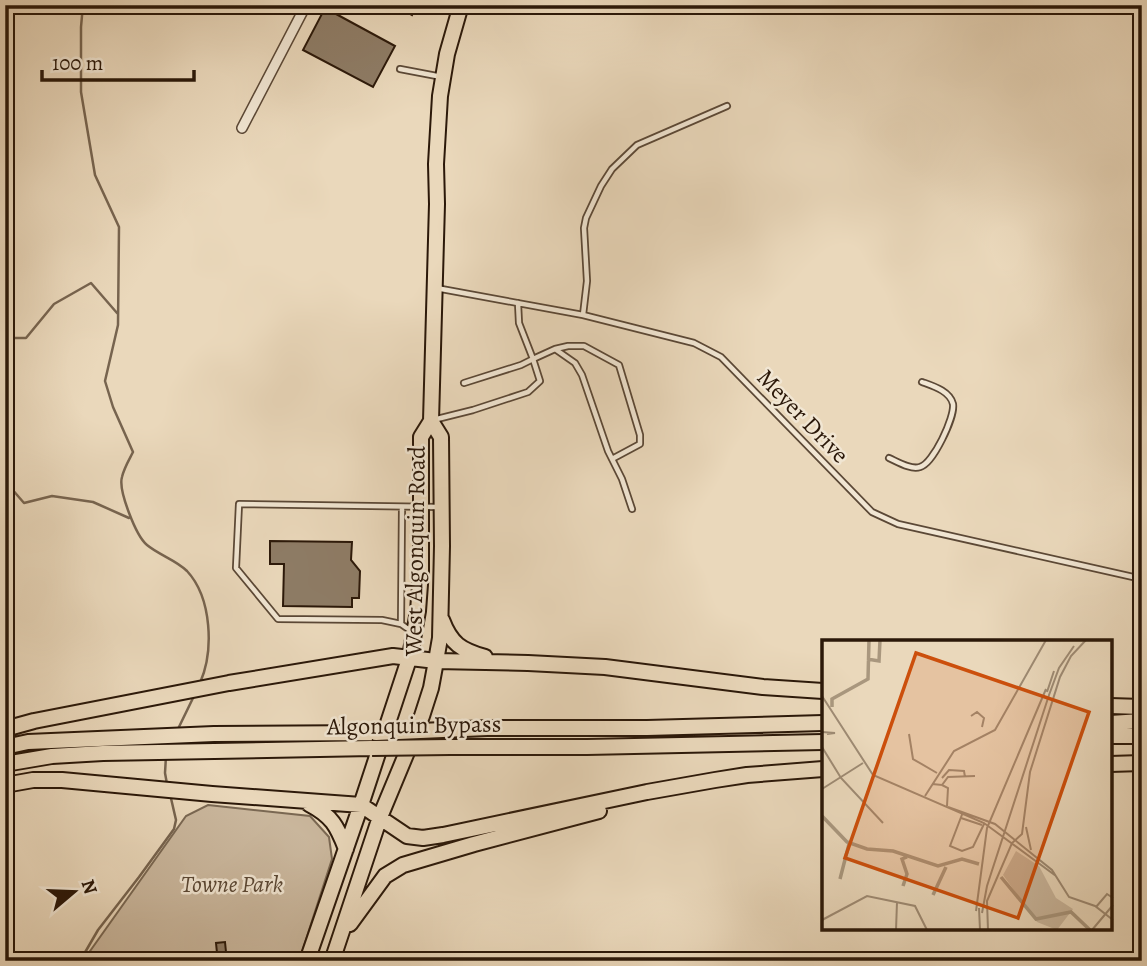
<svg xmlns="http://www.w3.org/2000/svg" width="1147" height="966" viewBox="0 0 1147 966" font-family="Alegreya,serif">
  <rect width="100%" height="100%" fill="#ead8bb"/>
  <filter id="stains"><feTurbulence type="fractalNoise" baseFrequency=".00286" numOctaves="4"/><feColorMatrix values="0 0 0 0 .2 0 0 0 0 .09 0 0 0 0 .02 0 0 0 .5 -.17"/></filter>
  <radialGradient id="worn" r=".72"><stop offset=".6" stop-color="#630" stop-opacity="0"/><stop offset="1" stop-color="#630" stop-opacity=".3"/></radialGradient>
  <path fill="#cab79d" stroke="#7a6853" stroke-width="2" d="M208,805L310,816L329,837L332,859L299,961H83L186,816Z"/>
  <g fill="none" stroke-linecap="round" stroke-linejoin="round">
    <path stroke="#77644f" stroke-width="2.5" d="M83,5L81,27V92L95,175L119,227L118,325L105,381L113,407L133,452C129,460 124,468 122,477C118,490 136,536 147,545C159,555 176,560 187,571C212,598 214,651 200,683
      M5,338H26L54,304L91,283L117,313
      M5,489L11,488L24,503L52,496L93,502L129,518
      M177,731L194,696
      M166,756L165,773L167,784
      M80,961L98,930L139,877L174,829L176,820L170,794"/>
  </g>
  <path fill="#8e7c66" stroke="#2b1809" stroke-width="2" d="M395,5H417L412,15Z
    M325,8L395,46L373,87L303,50Z
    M270,541L352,542L351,560L360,571L359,598H352V607L283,606L284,564H270Z
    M225,942L226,952L217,953L216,943Z"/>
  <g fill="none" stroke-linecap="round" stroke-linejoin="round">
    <defs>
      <path id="lane" d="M400,69L442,77
        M436,288L583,315L694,343L721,357L872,512L898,524L1142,579
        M518,303L519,323L533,359L555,349L575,363L582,375L608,451L622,479L632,509
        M583,315L587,281L584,228L586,218L601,186L612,169L637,145L727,106
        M555,349L568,346H584L619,365L640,435V444L612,459
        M433,420L473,410L528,392L540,381L533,359L521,365L464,383
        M889,458C898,462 911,470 920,467C933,464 955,417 953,404C950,391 933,386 922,382
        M401,624L402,507
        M411,631L401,624L382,620L278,619L236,568L239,504L438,507"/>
      <path id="street" d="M242,128L306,5"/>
      <path id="primary" d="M442,620C451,644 461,650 485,657
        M1110,706L1142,707
        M1110,723L1142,721
        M487,728H647L823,723
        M5,729L34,721L229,683L393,656L436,661L528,663L605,667L763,687L823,691
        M1110,736H1142
        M5,747L28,742L214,734L376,733
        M450,747H587L823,742
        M5,764L52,756L103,753L372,748
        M1110,764L1142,763
        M5,785L33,780H62L212,794L361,805L407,836L423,838L443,835L647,792L715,780L747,775L823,769
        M309,804C332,816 337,826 346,849
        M350,924L385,876L403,865L474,844L599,811
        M307,961L361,805L410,656L418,611L421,571V437L431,421L437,204L436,164L440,96L447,54L461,5
        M332,961L380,817L422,716L431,688L436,661L440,638L442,546L441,437L431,421"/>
    </defs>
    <use href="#lane" stroke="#5b4836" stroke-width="8"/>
    <use href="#street" stroke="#5b4836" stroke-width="12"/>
    <use href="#primary" stroke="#2b1809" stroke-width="18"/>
    <use href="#lane" stroke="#f1e6d3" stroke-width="4.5"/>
    <use href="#street" stroke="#f1e6d3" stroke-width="9"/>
    <use href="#primary" stroke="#ead8bb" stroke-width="14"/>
    <defs>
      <path id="primary-bridge" d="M376,733L487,728
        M372,748L450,747"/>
    </defs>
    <use href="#primary-bridge" stroke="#2b1809" stroke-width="18" stroke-linecap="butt"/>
    <use href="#primary-bridge" stroke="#ead8bb" stroke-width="14"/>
  </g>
  <g text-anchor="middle" stroke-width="5" stroke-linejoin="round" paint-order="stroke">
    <g font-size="24" fill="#2b1809" stroke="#f1e6d3">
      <text transform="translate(803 416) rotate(46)" y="8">Meyer Drive</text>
      <text transform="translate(415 551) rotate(-89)" y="8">West Algonquin Road</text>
      <text transform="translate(414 725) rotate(-1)" y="8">Algonquin Bypass</text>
    </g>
    <g font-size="24" font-style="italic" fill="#5b4835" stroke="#f1e6d3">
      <text x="232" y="892">Towne Park</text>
    </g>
  </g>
  <g transform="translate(822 640)">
    <rect width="290" height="290" fill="#ead8bb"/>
    <path d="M194,211L217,226L234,258L251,269L235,290L215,282L181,235Z" fill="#cab79d"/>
    <path fill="none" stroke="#a9977e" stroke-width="3.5" d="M45,19L57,21L58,0M10,67V59L46,39L47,0M0,176L25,202L45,209L71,211L116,226L140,219L157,224M179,237L214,279L249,272L268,290M18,239L27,204M81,246L85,234L80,219L85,217M111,255L124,227"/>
    <path fill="none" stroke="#9e8b74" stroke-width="2" d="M225,52L232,31M0,56L51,135L162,183L234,236M149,76L155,72L162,78L160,87M0,92L13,93L5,94M87,94L91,119L115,133M0,107L19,138L61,183M120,138L127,130L142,131L143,137M110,144L120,145L126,137L153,136M120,145L126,148L125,166M0,149L41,123M103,156L132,111L173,90L224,0M126,167L173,184L230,230L247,257L273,266L291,280M141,172L128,206L140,211L151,207L162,184M139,178L160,185M204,187L209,210M274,267L285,254L291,258M157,268L158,290M154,271L165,188L224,49M160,273L165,246L227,55L237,28L252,6M0,280L45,256L93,266L105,290M74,290L75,262M166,290L165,261L190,203L200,194L208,132L238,37L249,16L264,0M270,290L291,265"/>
    <path fill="#cc4f0c" fill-opacity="0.15" stroke="#cc4f0c" stroke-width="3.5" d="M94,13L267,72L196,278L23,218Z"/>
    <rect width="290" height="290" fill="none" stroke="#2b1809" stroke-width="3.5"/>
  </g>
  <rect width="1147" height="966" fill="none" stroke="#ead8bb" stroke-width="28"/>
  <rect x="7" y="7" width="1133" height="952" fill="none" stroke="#2b1809" stroke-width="3.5"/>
  <rect x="14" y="14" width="1119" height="938" fill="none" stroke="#2b1809" stroke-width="2"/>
  <g transform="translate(74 892) rotate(71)" stroke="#f1e6d3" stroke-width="5" paint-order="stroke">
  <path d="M0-5L12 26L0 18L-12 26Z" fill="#2b1809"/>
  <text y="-10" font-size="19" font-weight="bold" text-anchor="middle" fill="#2b1809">N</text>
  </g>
  <path d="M42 70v10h152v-10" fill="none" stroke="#2b1809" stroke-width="3.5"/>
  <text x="52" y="70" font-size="21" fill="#2b1809" stroke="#f1e6d3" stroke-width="5" paint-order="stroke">100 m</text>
  <rect width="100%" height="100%" filter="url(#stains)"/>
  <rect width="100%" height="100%" fill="url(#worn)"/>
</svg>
